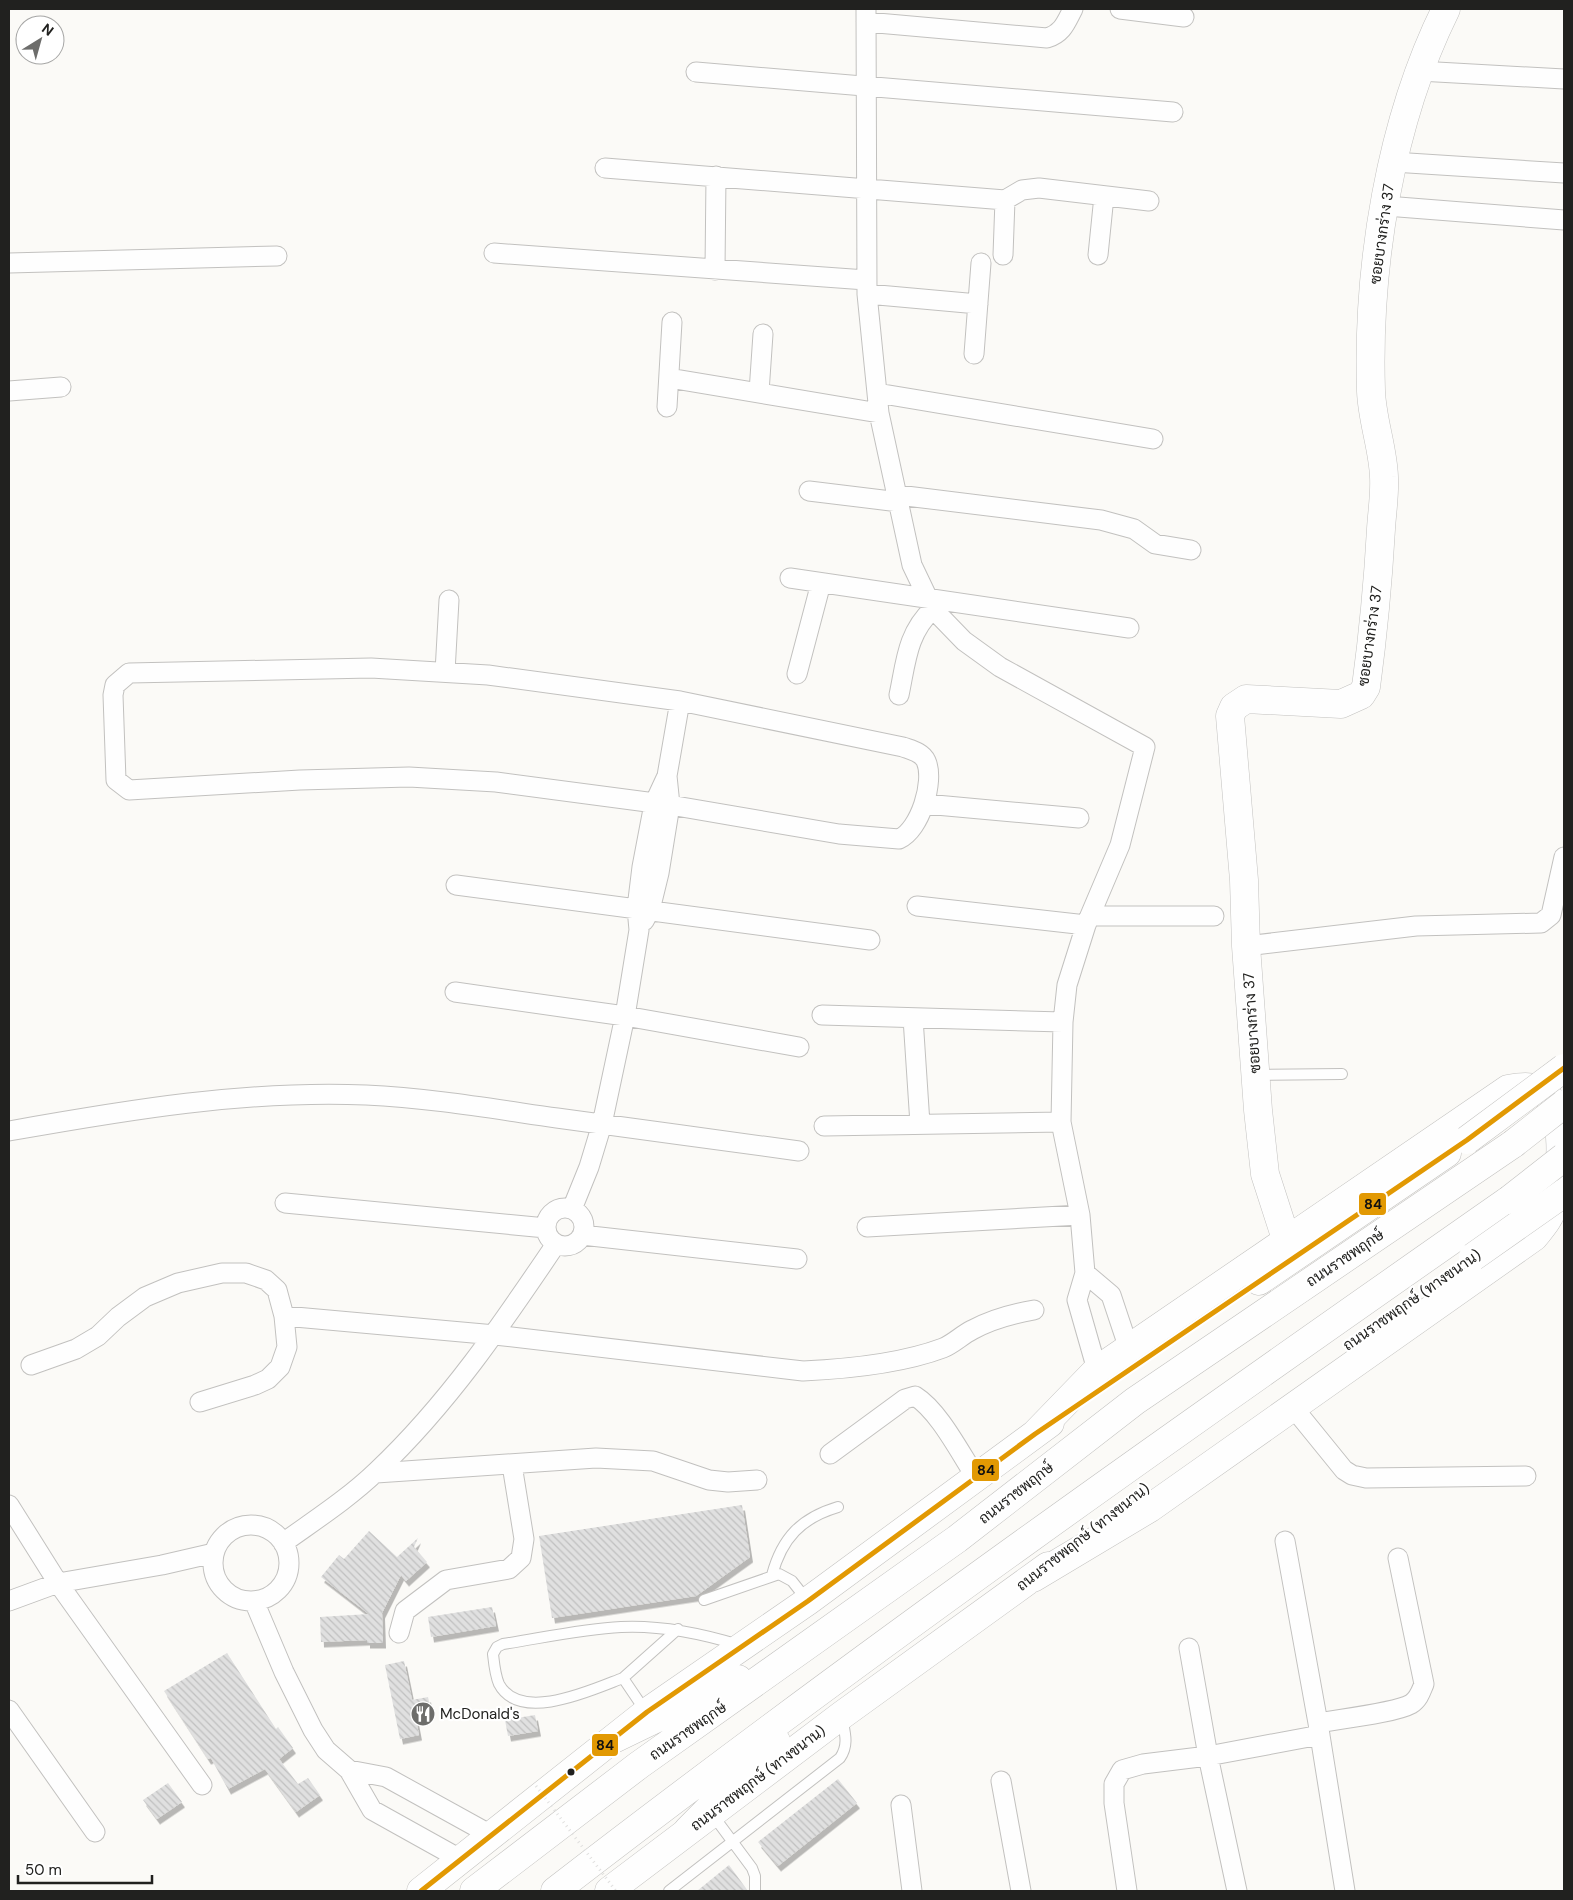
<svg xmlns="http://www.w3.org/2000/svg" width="1573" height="1900" viewBox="0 0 1573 1900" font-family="'DM Sans',Sarabun,sans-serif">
  <defs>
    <pattern id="building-back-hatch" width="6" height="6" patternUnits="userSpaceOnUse" patternTransform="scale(1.25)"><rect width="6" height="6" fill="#e0e0e0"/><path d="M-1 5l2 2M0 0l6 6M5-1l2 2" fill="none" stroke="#c0c0c0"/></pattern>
    <filter id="shadow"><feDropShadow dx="3" dy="5.5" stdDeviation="0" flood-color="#0004"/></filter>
  </defs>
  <rect width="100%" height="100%" fill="#fbfaf7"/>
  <path fill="url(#building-back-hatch)" filter="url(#shadow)" d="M742,1505L750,1557L696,1596L552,1618L539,1536Z
    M369,1531L397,1557L418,1538L414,1547L427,1562L406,1581L401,1575L382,1613L383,1643H367V1640L321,1642L320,1617L369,1614L321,1577L339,1555L344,1559Z
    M492,1607L496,1626L431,1637L428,1617Z
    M227,1653L276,1729L278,1727L293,1748L279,1759L298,1784L308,1778L320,1795L296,1812L265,1769L228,1789L211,1758L208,1759L164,1691Z
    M404,1661L412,1700L428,1697L431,1711L415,1714L419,1735L400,1739L385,1665Z
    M535,1715L538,1731L508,1736L505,1720Z
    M838,1779L857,1803L778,1866L758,1842Z
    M168,1783L182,1802L157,1819L143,1800Z
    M729,1865L748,1891H697Z"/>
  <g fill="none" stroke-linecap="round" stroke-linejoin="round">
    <defs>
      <path id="lane" d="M1257,1075L1342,1074
        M772,1575C782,1538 801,1518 838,1507
        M704,1600L779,1574L792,1581L807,1600
        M623,1678L678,1629
        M646,1712L623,1678C594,1689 520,1724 499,1684C495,1675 494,1663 493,1654L497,1647L503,1644C542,1638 582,1629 621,1627C662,1625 700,1633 739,1645
        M712,1814L752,1868L755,1876V1891
        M669,1891L840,1758C849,1745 845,1733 842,1718"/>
      <path id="street" d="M866,9L867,294L879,413L912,565L933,609L964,641L1000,667L1145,747L1120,845L1086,925L1067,985L1063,1022L1061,1122L1080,1215L1085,1273L1077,1300L1097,1370
        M1120,9L1184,17
        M866,22L1047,38C1063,33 1066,22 1073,9
        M1419,71L1564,79
        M696,72L1173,112
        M1393,162L1564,173
        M605,168L1005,200L1022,190L1039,188L1149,201
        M1386,206L1564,220
        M494,253L866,280
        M1003,255L1005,200
        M1098,255L1104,196
        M9,263L277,256
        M715,270L716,176
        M867,294L978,304
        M974,354L981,263
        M669,378L879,413
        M9,391L61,387
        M759,392L763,334
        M877,393L1153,439
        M667,407L672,322
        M809,491L899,502
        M898,495L1101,520L1134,529L1155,544L1191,550
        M790,578L1129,628
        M371,668L488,675L680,701L903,747C911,750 922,752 926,761C935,781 920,830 899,839L839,834L670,805L496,782L409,777L300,780L129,790L116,780L113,695L115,685L129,673Z
        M445,672L449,600
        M797,674L821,583
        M899,695C906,662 907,633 933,609
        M925,804L1079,818
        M456,885L870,940
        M917,906L1086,925
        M1091,916H1214
        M644,921L650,910L659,873L670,805L667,776L680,701
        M1246,946L1416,926L1541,923L1551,915L1564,857
        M455,992L625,1016L799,1047
        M822,1015L1063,1022
        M913,1018L920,1124
        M824,1126L1061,1122
        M9,1131C127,1110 246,1090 366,1095C430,1098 494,1109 557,1118C638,1129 718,1140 799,1151
        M285,1203L546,1228
        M546 1227a19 19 0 1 1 38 0a19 19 0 1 1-38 0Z
        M572,1209L589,1167L602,1124L625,1016L639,930L637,908L642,867L654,804L667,776
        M867,1227L1080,1215
        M582,1235L797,1259
        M1085,1273L1111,1295L1129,1349
        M284,1316L495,1335L803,1371C846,1369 903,1363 943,1348C953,1344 962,1335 972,1330C992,1319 1011,1314 1034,1310
        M31,1365L76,1349L98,1336L118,1317L145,1297L178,1283L222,1273H246L266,1280L277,1290L284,1316L287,1347L280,1367L268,1379L255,1385L200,1402
        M1292,1406L1344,1470L1352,1475L1366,1478L1526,1476
        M830,1454L905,1399L915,1396C939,1411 960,1453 976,1477
        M376,1473L596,1458L653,1461L709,1480L728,1482L757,1480
        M9,1505L58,1583L202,1785
        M213 1563a38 38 0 1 1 76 0a38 38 0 1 1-76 0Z
        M1285,1541L1318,1723L1345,1891
        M283,1543C315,1520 349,1498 377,1471C448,1404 502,1324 556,1244
        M9,1601L58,1583L162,1565L214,1553
        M254,1601L284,1672L313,1730L326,1750L349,1770L372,1810L460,1859
        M399,1633L405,1611L446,1580L509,1569L521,1558L524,1539L512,1465
        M1189,1648L1208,1756L1237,1891
        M9,1710L95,1832
        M1318,1723C1339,1719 1395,1713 1411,1704C1419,1699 1421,1691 1424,1684L1398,1558
        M349,1770L386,1777L491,1835
        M1001,1781L1021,1891
        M901,1805L912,1891
        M1127,1891L1114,1803V1784L1122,1770L1143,1764L1208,1756L1320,1735"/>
      <path id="secondary" d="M1286,1239L1265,1174L1258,1110L1246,946L1244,880L1230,716L1234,707L1246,699L1341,704L1361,695L1366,687C1373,635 1378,582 1381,529C1382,512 1385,494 1384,477C1383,448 1372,420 1371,391C1367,265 1390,122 1446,9
        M1259,1281L1447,1153
        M1033,1578L1150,1508L1534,1237C1542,1227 1551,1217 1554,1204C1561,1179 1568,1107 1542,1091C1532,1085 1519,1087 1508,1089L1097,1370L1035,1434
        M421,1891L647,1712L808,1601L1050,1423
        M609,1891L842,1715L1048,1566"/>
      <path id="primary" d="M614,1739L738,1679
        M688,1830L776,1741
        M474,1891L639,1765L957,1539L1135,1401L1513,1144
        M555,1891C866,1651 1187,1425 1509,1200"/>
    </defs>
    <use href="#lane" stroke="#c2c1bf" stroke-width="12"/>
    <use href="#street" stroke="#c2c1bf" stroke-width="21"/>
    <use href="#secondary" stroke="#c2c1bf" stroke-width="29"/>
    <use href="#primary" stroke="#c2c1bf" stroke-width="29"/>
    <use href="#lane" stroke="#fefefe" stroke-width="10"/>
    <use href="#street" stroke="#fefefe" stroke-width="19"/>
    <use href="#secondary" stroke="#fefefe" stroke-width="28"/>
    <use href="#primary" stroke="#fefefe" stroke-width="28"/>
    <defs>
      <path id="secondary-bridge" d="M1467,1140L1564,1068
        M1473,1257L1564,1193"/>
      <path id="primary-bridge" d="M1513,1144L1564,1104
        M1509,1200L1564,1157"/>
    </defs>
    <use href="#secondary-bridge" stroke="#c2c1bf" stroke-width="29" stroke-linecap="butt"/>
    <use href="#primary-bridge" stroke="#c2c1bf" stroke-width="29" stroke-linecap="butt"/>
    <path stroke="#e0e0df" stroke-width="3" stroke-dasharray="1 4" stroke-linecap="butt" d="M536,1786L616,1891"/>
    <use href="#secondary-bridge" stroke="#fefefe" stroke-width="28"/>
    <use href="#primary-bridge" stroke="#fefefe" stroke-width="28"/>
    <defs>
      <path id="bus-1" d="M421,1891L647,1712L808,1601L1035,1434L1467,1140L1564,1068"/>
    </defs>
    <use href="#bus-1" stroke="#fff" stroke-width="9"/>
    <use href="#bus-1" stroke="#e29903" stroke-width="5"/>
  </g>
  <defs>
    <symbol id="restaurant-disc" viewBox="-11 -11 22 22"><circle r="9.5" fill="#6d6d6b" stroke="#fff"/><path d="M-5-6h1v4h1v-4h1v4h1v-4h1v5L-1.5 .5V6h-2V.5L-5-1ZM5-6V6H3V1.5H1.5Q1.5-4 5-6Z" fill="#fff"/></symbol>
  </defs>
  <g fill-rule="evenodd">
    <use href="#restaurant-disc" x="409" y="1700" width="28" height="28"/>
  </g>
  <circle fill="#21211f" stroke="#fff" stroke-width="2" cx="571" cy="1772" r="4.5"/>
  <g text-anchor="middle" stroke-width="4.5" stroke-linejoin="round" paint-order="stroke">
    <g font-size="15" fill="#21211f" stroke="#fff">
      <text transform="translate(1382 234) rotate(-82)" y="5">ซอยบางกร่าง 37</text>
      <text transform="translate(1370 636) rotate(-82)" y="5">ซอยบางกร่าง 37</text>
      <text transform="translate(1252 1023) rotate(-94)" y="5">ซอยบางกร่าง 37</text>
      <text transform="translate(1345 1258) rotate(-34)" y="5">ถนนราชพฤกษ์</text>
      <text transform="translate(1412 1300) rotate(-35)" y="5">ถนนราชพฤกษ์ (ทางขนาน)</text>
      <text transform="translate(1016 1493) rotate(-38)" y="5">ถนนราชพฤกษ์</text>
      <text transform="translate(1083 1537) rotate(-38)" y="5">ถนนราชพฤกษ์ (ทางขนาน)</text>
      <text transform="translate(688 1731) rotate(-35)" y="5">ถนนราชพฤกษ์</text>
      <text transform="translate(758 1778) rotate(-37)" y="5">ถนนราชพฤกษ์ (ทางขนาน)</text>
    </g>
    <g font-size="15" fill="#21211f" stroke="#fff" text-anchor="start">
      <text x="440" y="1719">McDonald's</text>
    </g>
  </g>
  <g stroke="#fff" stroke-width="2">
    <rect x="1358" y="1192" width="29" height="24" rx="5" fill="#e29903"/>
    <rect x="971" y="1458" width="29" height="24" rx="5" fill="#e29903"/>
    <rect x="591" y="1733" width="28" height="24" rx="5" fill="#e29903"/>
  </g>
  <g font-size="14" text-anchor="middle" font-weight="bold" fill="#111">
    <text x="1373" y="1209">84</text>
    <text x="986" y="1475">84</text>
    <text x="605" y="1750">84</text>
  </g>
  <rect width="1573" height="1900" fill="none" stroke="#21211f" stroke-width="20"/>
  <g transform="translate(40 40) rotate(37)"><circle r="24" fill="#ffffff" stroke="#a6a6a5"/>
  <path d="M0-4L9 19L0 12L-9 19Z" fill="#6d6d6b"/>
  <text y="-8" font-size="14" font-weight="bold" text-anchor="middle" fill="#21211f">N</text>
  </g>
  <path d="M18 1875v8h134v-8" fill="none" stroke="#21211f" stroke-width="2.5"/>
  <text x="25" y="1875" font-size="15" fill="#21211f" stroke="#ffffff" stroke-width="4" paint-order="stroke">50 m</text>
</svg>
